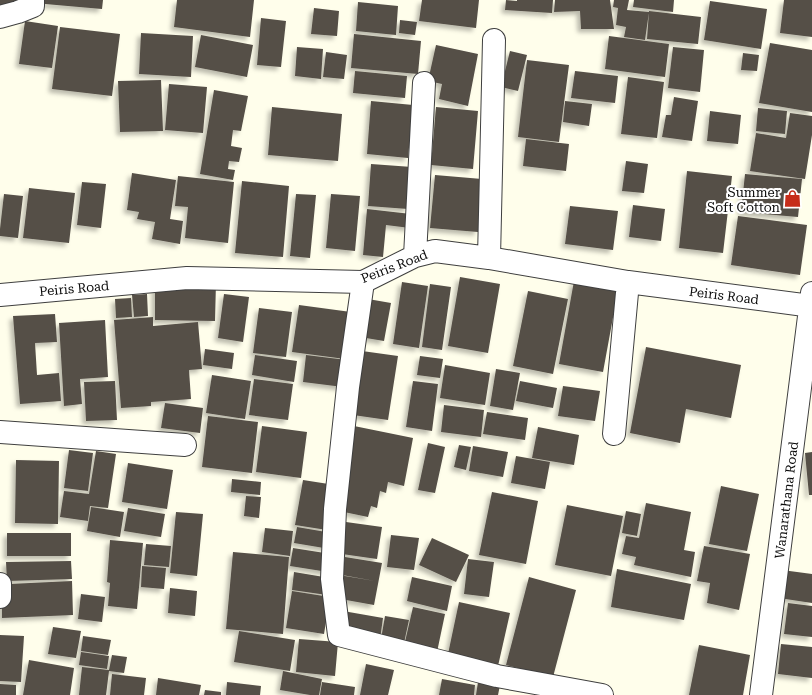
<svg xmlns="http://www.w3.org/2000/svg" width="812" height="695" viewBox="0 0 812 695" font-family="'Roboto Serif',serif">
  <defs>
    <filter id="shadow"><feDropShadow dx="-3.5" dy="3.5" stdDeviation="2" flood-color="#0004"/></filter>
  </defs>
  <rect width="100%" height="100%" fill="#fffeeb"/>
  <path fill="#554f47" filter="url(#shadow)" d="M0,0H16V1L0,6Z
    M45,0H103L102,9L45,4Z
    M177,0H254L250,37L174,27Z
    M422,0H479L476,28L419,21Z
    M506,0L517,1V0H553L552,13L505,10Z
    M555,0H610L614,29H581L580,11L554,12Z
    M614,0H629L627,10L649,12L645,40L624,37L626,27L616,25L618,8L613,7Z
    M634,0H674L673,12L633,7Z
    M784,0H812V37L780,33Z
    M710,1L767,9L761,49L704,40Z
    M358,2L398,6L396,35L356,31Z
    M314,8L339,11L337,36L311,34Z
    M649,11L701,17L698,44L647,39Z
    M261,18L286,21L281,67L257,65Z
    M400,20L417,22L415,35L399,33Z
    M25,21L58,26L52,68L19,64Z
    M60,27L120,34L112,96L52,89Z
    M141,33L193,36L191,77L139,74Z
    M354,34L421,41L418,74L351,68Z
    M201,35L253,45L247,77L195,67Z
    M609,36L669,44L665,77L605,69Z
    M770,43L812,50V112L759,103Z
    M436,45L478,54L468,106L439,99L442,84L428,81Z
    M297,47L323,49L321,79L295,76Z
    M673,47L704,50L700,92L668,88Z
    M510,51L527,55L518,91L501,87Z
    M326,52L347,55L344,79L323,77Z
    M743,53L759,55L757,71L741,70Z
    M527,60L569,65L559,142L518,137Z
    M355,71L407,76L405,98L353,93Z
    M575,71L618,76L615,103L571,98Z
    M628,77L664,82L657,138L621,134Z
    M161,80L163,131L120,132L118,81Z
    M169,84L207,87L203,133L165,130Z
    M214,90L248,96L241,131L233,130L231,146L242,148L239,162L229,161L228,169L235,170L233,180L200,174Z
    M674,97L698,101L692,141L662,137L666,115H671Z
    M371,101L413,105L408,158L367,154Z
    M565,101L592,104L589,126L563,122Z
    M272,107L342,114L338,161L268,155Z
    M436,107L478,111L473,169L431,165Z
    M758,108L787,111L785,134L756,131Z
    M710,111L741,115L738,144L707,141Z
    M790,113L812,116V135L805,179L750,171L756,133L786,138Z
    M526,139L569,144L566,171L523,166Z
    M626,161L648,164L644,193L622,191Z
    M371,164L412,167L408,209L368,206Z
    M687,171L732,176L723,253L679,248Z
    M132,173L176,180L170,219L183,221L180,244L152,239L155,222L137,219L139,212L127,210Z
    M745,174L802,179L798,217L741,212Z
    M435,175L482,179L478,232L430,228Z
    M178,176L234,182L228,243L185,238L188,207L175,206Z
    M242,181L289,186L283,257L235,253Z
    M82,182L106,184L101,228L77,225Z
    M29,188L75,193L69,243L23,238Z
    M4,194L23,196L18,238L0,236V229Z
    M296,194L316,195L310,258L290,256Z
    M331,194L360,196L355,251L326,248Z
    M633,205L665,209L661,241L629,237Z
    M570,206L618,211L613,250L565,244Z
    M367,209L411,214L410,228L386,225L383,257L363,255Z
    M738,216L807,225L800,275L731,265Z
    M460,277L500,284L488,353L448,346Z
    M155,281L216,282L215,321L155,320Z
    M574,281L618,290L603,372L559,364Z
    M402,282L428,286L419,348L393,344Z
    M430,284L451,287L442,350L422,347Z
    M528,291L568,299L553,374L513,366Z
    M147,294L148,316L134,317L132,295Z
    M224,294L249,297L243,342L218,338Z
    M131,298L132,317L116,318L115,299Z
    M368,299L391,303L384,341L360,337Z
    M299,305L351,312L345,359L292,352Z
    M259,308L292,312L286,357L253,353Z
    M55,314L57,342L35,343L37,375L59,373L61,401L20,404L13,316Z
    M153,317V326L198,322L202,369L189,370L191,399L151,402V406L121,408L114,320Z
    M105,320L108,377L80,379L82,404L64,406L59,323Z
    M646,347L741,365L731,418L686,409L680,443L630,433Z
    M205,349L234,353L232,369L203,365Z
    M362,351L398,356L388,420L353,415Z
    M255,355L297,361L294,382L252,375Z
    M306,355L347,360L343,387L303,382Z
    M420,356L443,359L440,378L417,375Z
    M445,365L490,373L485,405L440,398Z
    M496,369L520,373L513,410L490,406Z
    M212,375L251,381L245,419L206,413Z
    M254,379L293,384L288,420L249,415Z
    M115,381L117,420L86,421L84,382Z
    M413,381L438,384L432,431L406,427Z
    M520,381L557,388L553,408L516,401Z
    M563,386L600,391L595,421L558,416Z
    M165,403L203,408L200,433L161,428Z
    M444,405L484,410L481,437L441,432Z
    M487,412L528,418L525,440L483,434Z
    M208,416L258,422L252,473L202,467Z
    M262,426L307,432L301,478L256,472Z
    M354,426L413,438L404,486L388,482L386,493L380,491L377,508L371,506L368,517L344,512L348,487L342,486Z
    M538,427L579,435L574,465L532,458Z
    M428,443L445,447L435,493L418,490Z
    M459,445L471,447L466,470L454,467Z
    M473,446L508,452L503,477L469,471Z
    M69,450L93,453L88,491L64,488Z
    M96,451L116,454L108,508L90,506L88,521L60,517L64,491L89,494Z
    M812,452V495H809L805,453Z
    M516,456L550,462L545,489L511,483Z
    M16,460L59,461L58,524L15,523Z
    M128,463L173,470L167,509L122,502Z
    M232,479L261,482L260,495L231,492Z
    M303,480L335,485L327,530L295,525Z
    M721,486L759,494L747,551L709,544Z
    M492,492L538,501L526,564L479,555Z
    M246,496L261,497L259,518L244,516Z
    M646,503L691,512L684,550L695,552L691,577L634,565L636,557L622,554L626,536L639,538Z
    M567,505L623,516L611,576L555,565Z
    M91,507L124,512L120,537L87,531Z
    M128,508L165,514L161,537L124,531Z
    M626,511L641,514L637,536L622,533Z
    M176,512L203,514L197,576L170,573Z
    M346,522L382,527L377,559L342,554Z
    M297,527L332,533L330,549L294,543Z
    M265,528L293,531L290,556L262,552Z
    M7,533H71V556H7Z
    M391,535L419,538L414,570L387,567Z
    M432,538L469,555L456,582L419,565Z
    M110,540L143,543L137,609L108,606L110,583L107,582Z
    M146,544L171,546L169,567L144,565Z
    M704,546L750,554L739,610L707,603L710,583L697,581Z
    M293,548L331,554L328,572L290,566Z
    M233,552L289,557L283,634L226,629Z
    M345,557L382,563L374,605L335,598L339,575L375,581L342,575Z
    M468,559L494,562L489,597L464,594Z
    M71,561L72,579L7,581L6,562Z
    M142,566L166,568L164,589L141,587Z
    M617,569L691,584L684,620L611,607Z
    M782,570L812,574V603L779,598Z
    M294,572L330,578L327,595L292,590Z
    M412,577L452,586L447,611L407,601Z
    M529,577L576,590L553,677L506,665Z
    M72,581L73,615L2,618V602L9,584Z
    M170,588L197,591L195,616L168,613Z
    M292,591L330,597L324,634L286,628Z
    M81,594L105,597L102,622L78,619Z
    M459,602L510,613L498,666L448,654Z
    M788,603L812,606V637L784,634Z
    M413,607L445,614L437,652L404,646Z
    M343,611L383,618L380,639L339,632Z
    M385,616L409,620L404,643L381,639Z
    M53,627L81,631L76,658L48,654Z
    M239,631L295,640L290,671L234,662Z
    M0,635L24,636L21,682L0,681Z
    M83,636L111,640L108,655L81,651Z
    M299,639L338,642L335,676L296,672Z
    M781,644L812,647V678L778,674Z
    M699,645L750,655L743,695H689Z
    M81,652L109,656L107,669L79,665Z
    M112,655L127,657L124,673L109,671L106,695H79L82,667L109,670Z
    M29,660L74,668L70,695H23Z
    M366,664L394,670L388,695H360Z
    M283,671L322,679L319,695H310L280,690Z
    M112,674L146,678L144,695H110Z
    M158,678L201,685L199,695H156Z
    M442,679L475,685L474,695H439Z
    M227,682L261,686L260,695H226Z
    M322,682L355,687L354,695H320Z
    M478,682L500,685L498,695H476Z
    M0,684L16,685V695H0Z
    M205,690L221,692V695H204Z"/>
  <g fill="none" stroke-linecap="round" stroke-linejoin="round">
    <defs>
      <path id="minor" d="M0,17L18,12L33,6V0
        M415,256L424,83
        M489,258L494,40
        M363,282L348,387L335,509L332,579L339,635L497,676L602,695
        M0,295L187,278L363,282L415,256L435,251L489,258L628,282L812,306
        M0,432L185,445
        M614,434L628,282
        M0,584V597
        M761,695L812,293"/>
    </defs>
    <use href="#minor" stroke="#3f3f3f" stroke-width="24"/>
    <use href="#minor" stroke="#fff" stroke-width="22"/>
  </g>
  <defs>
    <symbol id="shop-bare" viewBox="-9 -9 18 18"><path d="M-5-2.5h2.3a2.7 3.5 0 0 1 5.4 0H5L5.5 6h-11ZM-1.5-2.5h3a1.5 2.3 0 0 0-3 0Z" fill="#c62d1a" stroke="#fff" stroke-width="2.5" paint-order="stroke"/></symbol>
  </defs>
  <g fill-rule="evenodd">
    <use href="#shop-bare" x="780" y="186" width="25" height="25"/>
  </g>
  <g text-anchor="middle" stroke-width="4" stroke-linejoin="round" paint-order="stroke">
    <g font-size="13" fill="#0c0c0c" stroke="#fff" text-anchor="end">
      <text x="780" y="197">Summer<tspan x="780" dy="15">Soft Cotton</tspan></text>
    </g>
    <g font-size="13" fill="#0c0c0c" stroke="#fff">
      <text transform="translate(394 266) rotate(-21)" y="5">Peiris Road</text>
      <text transform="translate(74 288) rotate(-5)" y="5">Peiris Road</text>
      <text transform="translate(724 295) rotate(7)" y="5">Peiris Road</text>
      <text transform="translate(786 500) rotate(-83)" y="5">Wanarathana Road</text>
    </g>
  </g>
</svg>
